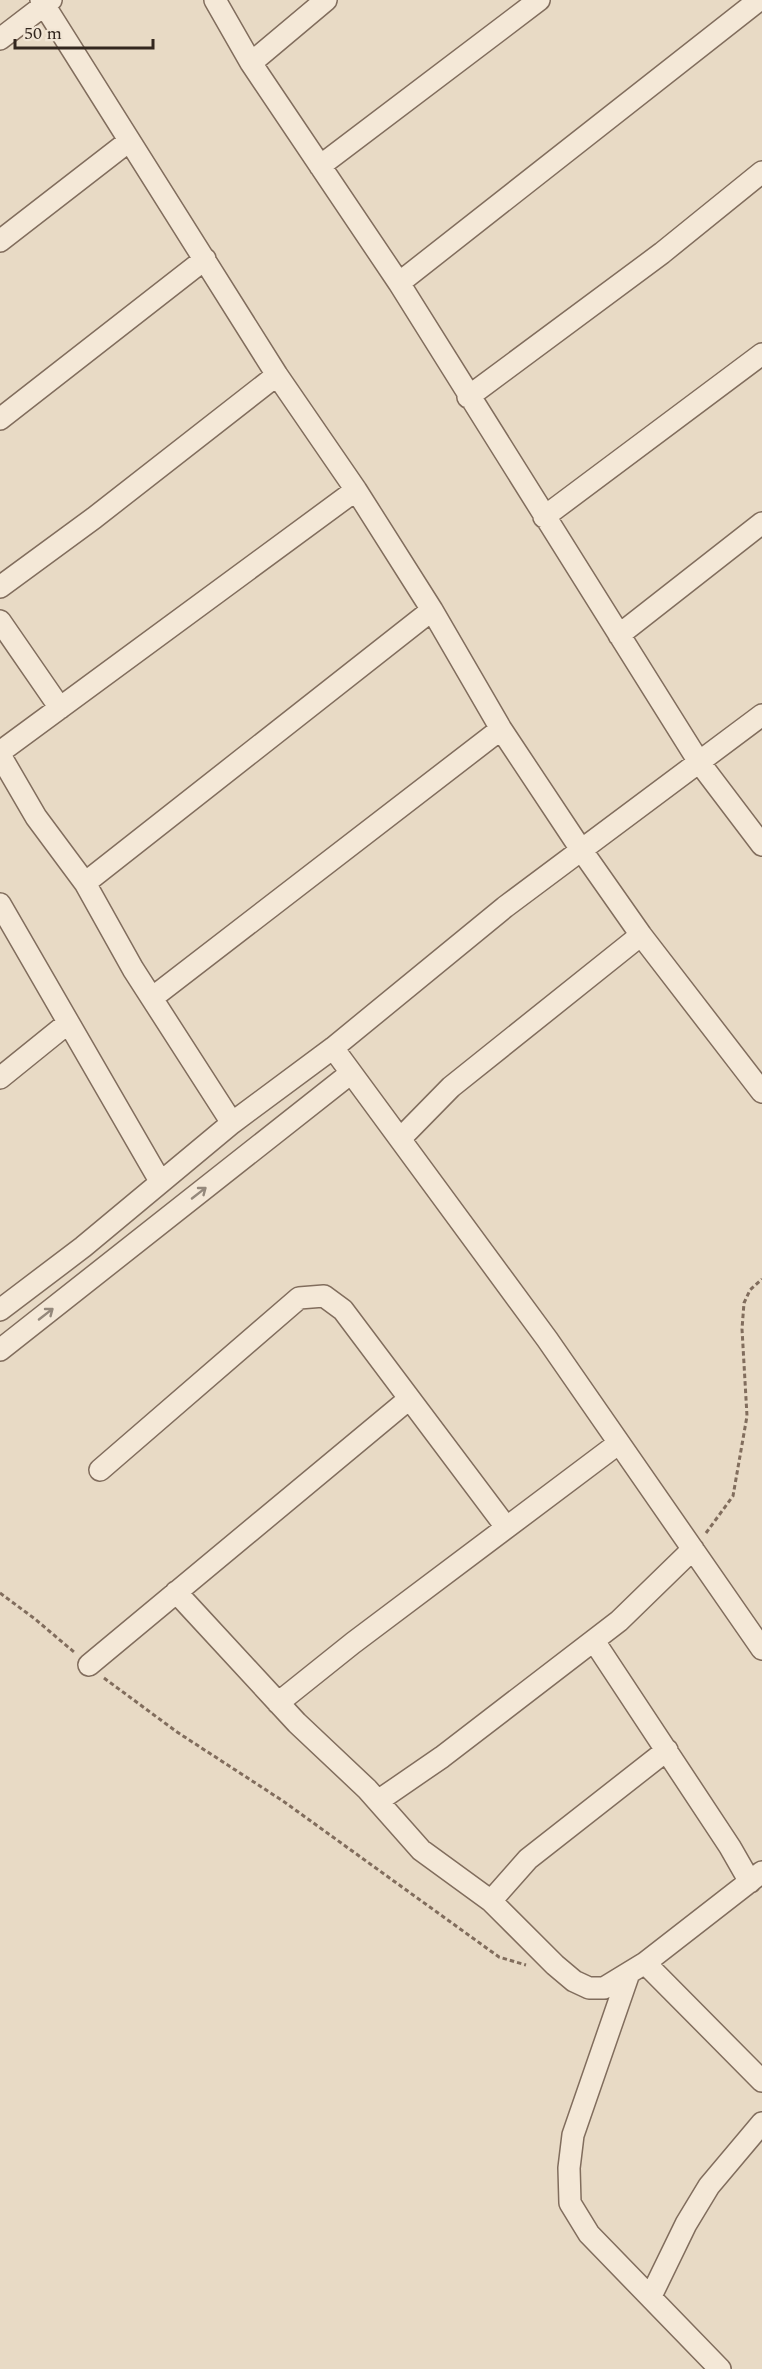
<svg xmlns="http://www.w3.org/2000/svg" width="762" height="2369" viewBox="0 0 762 2369" font-family="Spectral,serif">
  <rect width="100%" height="100%" fill="#e8dac5"/>
  <g fill="none" stroke-linecap="round" stroke-linejoin="round">
    <defs>
      <path id="minor" d="M41,0L277,375L356,490L432,610L501,729L580,848L641,935L762,1092
        M215,0L251,63L399,283L699,762L762,845
        M0,39L51,0
        M251,63L326,0
        M320,166L539,0
        M0,241L129,141
        M399,283L759,0
        M468,397L662,253L762,172
        M0,419L205,259
        M544,517L762,354
        M0,587L94,518L277,375
        M0,621L60,708
        M619,635L762,523
        M0,752L356,490
        M0,755L36,817L85,883L133,969L232,1123
        M85,883L432,610
        M0,904L160,1181
        M152,998L501,729
        M333,1048L547,1339L762,1649
        M0,1078L68,1023
        M400,1139L451,1087L641,935
        M0,1310L83,1247L232,1123L333,1048L505,907L762,715
        M0,1350L351,1073
        M100,1470L299,1298L324,1296L343,1310L506,1527
        M176,1592L297,1723L367,1789L421,1850L491,1901L555,1965L574,1981L589,1988H604L645,1963L762,1872
        M594,1641L730,1847L750,1882
        M89,1665L409,1399
        M278,1703L353,1643L619,1443
        M378,1801L442,1757L619,1621L693,1549
        M491,1901L528,1859L667,1750
        M645,1963L762,2081
        M629,1973L573,2135L569,2168L570,2203L589,2234L720,2369
        M651,2296L686,2224L709,2186L762,2123"/>
    </defs>
    <use href="#minor" stroke="#816d5d" stroke-width="24"/>
    <path stroke="#816d5d" stroke-width="3" stroke-dasharray="4.5 3" stroke-linecap="butt" d="M706,1533L733,1496L747,1416L742,1329L744,1303L750,1290L762,1279
      M0,1593L35,1619L74,1652
      M104,1678L177,1732L283,1801L499,1957L526,1965"/>
    <use href="#minor" stroke="#f4e8d7" stroke-width="21"/>
  </g>
  <defs><path id="oneway-shaft" d="M-6 0H5M1.5-3L5.5 0L1.5 3" fill="none" stroke-width="1.6" stroke-linecap="round" stroke-linejoin="round" transform="scale(1.5)"/></defs>
  <g stroke="#94887b">
    <use href="#oneway-shaft" transform="translate(199 1193) rotate(-38)"/>
    <use href="#oneway-shaft" transform="translate(46 1314) rotate(-38)"/>
  </g>
  <path d="M15 39v9h138v-9" fill="none" stroke="#33271f" stroke-width="3"/>
  <text x="24" y="39" font-size="18" fill="#33271f" stroke="#f1e5d4" stroke-width="4.5" paint-order="stroke">50 m</text>
</svg>
